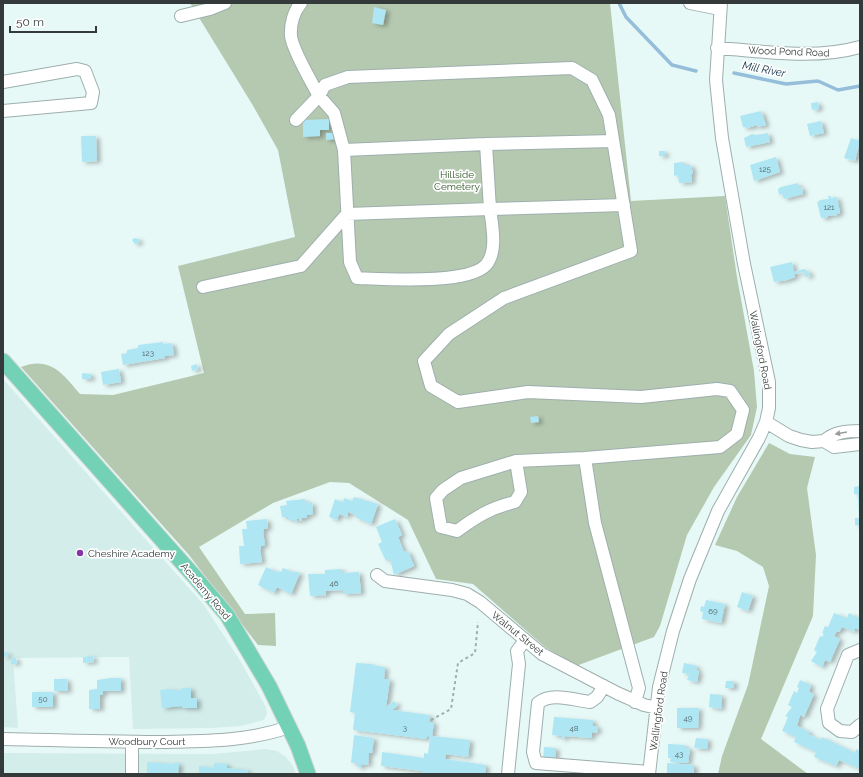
<svg xmlns="http://www.w3.org/2000/svg" width="863" height="777" viewBox="0 0 863 777" font-family="Raleway,sans-serif">
  <defs>
    <filter id="shadow"><feDropShadow dx="4" dy="2" stdDeviation="2" flood-color="#0004"/></filter>
  </defs>
  <rect width="100%" height="100%" fill="#e7f9f7"/>
  <path fill="#d3edeb" d="M3,379L204,605L241,662L266,707L267,714L264,720L241,726L211,728L133,729L129,657L13,658L18,728L3,727Z
    M266,749L277,751L286,757L293,766L296,774H3V753L212,754Z"/>
  <path fill="#b5c9b1" d="M190,3H610L631,201L725,196L737,277L754,371L757,407L751,435L714,487L687,535L660,626L654,637L576,666L545,647L473,584L436,579L408,520L349,483L330,482L273,503L199,547L245,614L275,613L276,646L258,645L189,555L21,367C50,356 62,373 80,394L113,395L204,373L178,266L295,237L278,150L252,104Z
    M769,443L790,454L815,457L807,488L816,555L813,616L761,739L808,774H718L722,756L748,685L769,586L763,567L737,551L715,545L737,497Z"/>
  <g fill="none" stroke-linecap="round" stroke-linejoin="round">
    <path stroke="#95bedb" stroke-width="3.5" d="M619,3L626,17L672,65L696,71
      M734,73L786,84L818,81L838,90L860,86"/>
  </g>
  <path fill="#aee6f4" filter="url(#shadow)" d="M374,7L386,10L383,25L372,23Z
    M818,102L819,109L812,110L811,103Z
    M761,111L766,125L757,127V125L747,128L743,127L740,116Z
    M329,119V130H320V136L303,137V120Z
    M821,121L824,133L810,136L807,124Z
    M326,133H336V139L326,140Z
    M768,133L770,142L746,147L744,138L752,134L756,135Z
    M81,136H96L97,161L82,162Z
    M851,138L860,141L855,161L844,158Z
    M659,151H665V156H659Z
    M776,157L780,172L754,181L750,165Z
    M684,162V165H691L693,174H691L692,182L679,183L678,175L674,176V163Z
    M798,183L799,188L802,187L803,194L784,199L782,194L779,195L778,189L781,187Z
    M828,196H831V198L837,197L840,213L837,214L836,216L833,215L828,216L827,218H821L817,202L820,201L819,200L829,199Z
    M134,238L139,239V242L137,244H135L132,240Z
    M792,262L794,272L804,269L810,273V276L805,277L804,272L794,274L795,277L787,280L774,282L770,267Z
    M163,342V344L172,343L174,355L165,356V358L123,365L121,354L127,353V350L138,348V345Z
    M197,364L198,369L192,371L191,366Z
    M119,369L121,382L103,385L101,372Z
    M82,373L91,374V379H82Z
    M538,416L539,422L531,423L530,417Z
    M860,486V525H855V518H859L858,494H854V487Z
    M354,497L378,504L371,524L355,517L356,515L348,512L347,517L339,514L337,520L329,517L335,499L343,502L344,498L352,501Z
    M305,499L306,503L312,502L313,514L307,515V518H302V521H299V519H297V521L294,522V519L288,520V517H282L280,506L287,505L286,501Z
    M267,519L268,528L264,529V531L263,532L265,545L261,546V549H260L262,562L240,564L239,546H244L242,529H247L246,521Z
    M395,519L402,535L398,537L404,552L408,551L414,566L394,575L390,559L386,561L378,544L382,542L376,527Z
    M266,567L277,572L278,571L281,572L283,568L295,573V571L300,573L291,594L277,587L274,593L258,585Z
    M342,569V573L359,572L361,593L343,594V590L326,591V595L310,596L308,574H325V570Z
    M742,592L753,596L748,611L737,607Z
    M706,600L725,604L721,623L702,619L703,612L700,611L701,606L704,607Z
    M834,613L847,618L849,613L858,618L860,616V630L855,628L854,632L842,627L839,632L837,631L834,636L840,639L830,662L825,660L822,667L811,661L817,652L814,650L820,636L822,637L824,634L822,633L825,626L828,627Z
    M7,652L8,656L4,657L3,653Z
    M93,656L94,662L83,663V657Z
    M11,658H16L17,664H11Z
    M356,663L373,664L372,665L385,667L384,679H390L386,707L394,701L398,705L392,710L430,715L429,722H434L432,736L470,740L468,757L446,754L445,759L486,765L485,774H422V771L381,766L382,752L424,758V753L428,754L430,737L427,736V739L353,730L355,713L350,712Z
    M684,663L697,666L696,670L699,671L697,682L687,680L689,674L682,673Z
    M111,678H121V691H103V695H100V709H89V690L97,689V680Z
    M54,679H67L68,691H54Z
    M800,680L811,685L809,692L814,694L804,717L800,715L797,726L810,732L808,734L821,740L822,737L855,753L856,749L860,751V769L839,760L836,766L814,757L816,752L794,742L796,737L782,731L788,717L785,716L792,707L788,705L794,691L797,693L799,688L797,687Z
    M726,681H734V688H725Z
    M182,688H191V698H197V708H182V706L162,708L160,690L171,689V690H182Z
    M32,692H53V707H32Z
    M710,694L722,695L721,709L709,707Z
    M677,708H699L698,728H677Z
    M554,717L593,720V726H598L597,733L592,732V738L565,736L564,739H561V736L552,735Z
    M354,735L374,738L372,753H369L368,765L361,764V768L357,767V763H351Z
    M696,738L708,739L707,749L694,748Z
    M668,744L685,745V748H690L688,763L670,762L671,758H668Z
    M544,747L556,748L555,760H543Z
    M147,762L173,764L174,763H179L178,774H147Z
    M214,763L227,764V768L248,770L247,774H199V766L214,768Z
    M667,763L694,765V774H667Z"/>
  <g fill="none" stroke-linecap="round" stroke-linejoin="round">
    <defs>
      <path id="minor" d="M690,3L720,9
        M181,16L210,9L225,3
        M717,48C764,51 814,60 860,47
        M3,82L77,69L85,71L93,92L91,103L3,111
        M296,120L319,96C312,83 292,49 291,36C290,24 294,11 301,3
        M344,150L486,144
        M624,205L490,209C492,225 498,251 486,265C468,285 383,279 357,278L350,262L344,150L334,113L319,96L325,85L348,77L572,68L592,80L609,115L631,251L504,298L449,334L424,361L431,386L458,402L528,392L641,397L717,389L730,391L743,410L737,434L720,447L585,458L595,523L639,688L635,702
        M203,287L301,266L347,214L490,209L486,144L613,141
        M766,422L789,436L801,440L812,442L824,441L834,447L860,444
        M824,441C834,432 847,431 860,431
        M516,461L521,492L515,502C491,508 477,516 457,531L441,527L436,498L443,490L461,478L516,461L585,458
        M377,575L385,581L452,590L467,594L480,602L542,654L617,693L644,705L657,708
        M860,650L848,655L827,709L829,723L840,731L852,732L860,725
        M604,686L597,697L590,702C573,700 552,692 538,703L533,752L536,763L649,772
        M3,739C58,740 112,742 167,742C209,741 249,741 289,727
        M132,774V742
        M508,774L519,664L517,651L525,640
        M649,774L659,687L673,631L690,579L718,511L759,438L766,422L769,408V382L744,264L722,138L716,80L721,3"/>
      <path id="major" d="M3,361L194,576L227,615L269,686L298,746L308,774"/>
    </defs>
    <use href="#minor" stroke="#9dafad" stroke-width="14"/>
    <use href="#major" stroke="#d2d4d3" stroke-width="17"/>
    <path stroke="#a1aead" stroke-width="2" stroke-dasharray="3 3" stroke-linecap="butt" d="M431,720L451,709L458,663L475,653L478,622"/>
    <use href="#minor" stroke="#fff" stroke-width="12"/>
    <use href="#major" stroke="#73d2b5" stroke-width="15"/>
  </g>
  <defs><path id="oneway-solid" d="M-6-.8H1V-3.2L6.5 0L1 3.2V.8H-6Z"/></defs>
  <use fill="#999c9c" href="#oneway-solid" transform="translate(841 433) rotate(170)"/>
  <circle fill="#8536a6" stroke="#fff" stroke-width="1.5" cx="80" cy="553" r="4"/>
  <g text-anchor="middle" stroke-width="3.5" stroke-linejoin="round" paint-order="stroke">
    <g font-size="8" fill="#526568">
      <text x="765" y="172">125</text>
      <text x="829" y="210">121</text>
      <text x="148" y="356">123</text>
      <text x="334" y="586">46</text>
      <text x="713" y="614">69</text>
      <text x="43" y="702">50</text>
      <text x="688" y="721">49</text>
      <text x="405" y="731">3</text>
      <text x="574" y="731">48</text>
      <text x="679" y="757">43</text>
    </g>
    <g font-size="10" fill="#333a39" stroke="#fff">
      <text transform="translate(789 51) rotate(2)" y="4">Wood Pond Road</text>
      <text transform="translate(761 350) rotate(79)" y="4">Wallingford Road</text>
      <text transform="translate(206 591) rotate(50)" y="4">Academy Road</text>
      <text transform="translate(518 633) rotate(39)" y="4">Walnut Street</text>
      <text transform="translate(658 711) rotate(-82)" y="4">Wallingford Road</text>
      <text x="147" y="745">Woodbury Court</text>
    </g>
    <g font-size="10" fill="#305927" stroke="#fff">
      <text x="457" y="178">Hillside<tspan x="457" dy="12">Cemetery</tspan></text>
    </g>
    <g font-size="10" fill="#333a39" stroke="#fff" text-anchor="start">
      <text x="88" y="557">Cheshire Academy</text>
    </g>
    <g font-size="11" font-style="italic" fill="#0b2d42" stroke="#fff">
      <text transform="translate(764 69) rotate(11)" y="4">Mill River</text>
    </g>
  </g>
  <rect width="863" height="777" fill="none" stroke="#333a39" stroke-width="8"/>
  <path d="M10 26v6h86v-6" fill="none" stroke="#333a39" stroke-width="2"/>
  <text x="16" y="26" font-size="12" fill="#333a39" stroke="#ffffff" stroke-width="3" paint-order="stroke">50 m</text>
</svg>
